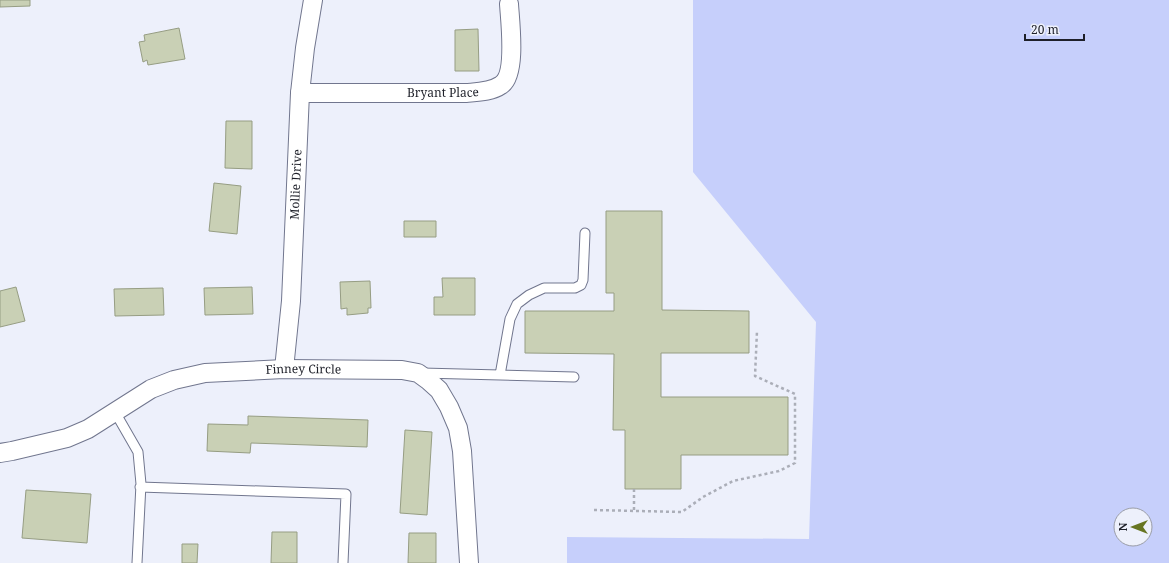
<svg xmlns="http://www.w3.org/2000/svg" width="1169" height="563" viewBox="0 0 1169 563" font-family="'Noto Serif',serif">
  <rect width="100%" height="100%" fill="#edf0fb"/>
  <path fill="#c6cffb" fill-rule="evenodd" d="M693,0H1169V563H567V537L809,539L816,322L693,172ZM1121,515H1145V539H1121Z"/>
  <path fill="#c9d0b5" stroke="#969d83" d="M0,0H30V6L0,7Z
    M179,28L185,59L148,65L147,60L143,62L139,42L145,41L144,35Z
    M478,29L479,71H455V30Z
    M226,121H252V169L225,168Z
    M214,183L241,186L237,234L209,231Z
    M606,211H662V310L749,311V353H661V397H788V455H681V489H625V430H613L614,354L525,353V311H614V293H606Z
    M404,221H436V237H404Z
    M442,278H475V315H434V297H443Z
    M370,281L371,308H368V313L347,315V308L341,309L340,282Z
    M16,287L25,321L0,327V291Z
    M252,287L253,314L205,315L204,288Z
    M163,288L164,315L115,316L114,289Z
    M248,416L368,420L367,447L251,443L250,453L207,451L208,424L248,425Z
    M405,430L432,432L427,515L400,513Z
    M26,490L91,494L87,543L22,538Z
    M272,532H297V563H271Z
    M409,533H436V563H408Z
    M182,544H198L197,563H182Z"/>
  <g fill="none" stroke-linecap="round" stroke-linejoin="round">
    <defs>
      <path id="service" d="M422,373L574,377
        M500,375L510,319L517,304L529,295L544,288H575L581,285L583,280L585,233
        M115,412L138,452L141,484L137,563
        M140,487L346,494L343,563"/>
      <g id="minor">
        <path id="s1" d="M300,93H466C477,92 491,92 501,85C517,75 510,21 509,4"/>
        <path id="s2" d="M284,369L291,301L300,93L305,48L313,0"/>
        <path id="s3" d="M0,453L12,451L67,438L88,429L151,389L174,380L205,373L284,369L402,370L418,373L429,381L439,390L449,407L458,428L462,451L469,563"/>
      </g>
    </defs>
    <use href="#service" stroke="#71768e" stroke-width="11"/>
    <use href="#minor" stroke="#71768e" stroke-width="20"/>
    <path stroke="#abaeb8" stroke-width="2.5" stroke-dasharray="3 3" stroke-linecap="butt" d="M634,489V511
      M594,510L682,512L703,497L733,481L779,471L795,463V394L755,376L757,331"/>
    <use href="#service" stroke="#fff" stroke-width="9"/>
    <use href="#minor" stroke="#fff" stroke-width="18"/>
  </g>
  <g text-anchor="middle" stroke-width="4" stroke-linejoin="round" paint-order="stroke">
    <g font-size="12" fill="#1e2029" stroke="#edf0fb">
      <text dy="4" stroke="none"><textPath href="#s1" startOffset="143">Bryant Place</textPath></text>
      <text dy="4" stroke="none"><textPath href="#s2" startOffset="185">Mollie Drive</textPath></text>
      <text dy="4" stroke="none"><textPath href="#s3" startOffset="321">Finney Circle</textPath></text>
    </g>
  </g>
  <g transform="translate(1133 527) rotate(270)"><circle r="19" fill="#edf0fb" stroke="#9a9da7"/>
  <path d="M0-3L7 15L0 10L-7 15Z" fill="#677522"/>
  <text y="-6" font-size="11" font-weight="bold" text-anchor="middle" fill="#1e2029">N</text>
  </g>
  <path d="M1025 34v6h59v-6" fill="none" stroke="#1e2029" stroke-width="2"/>
  <text x="1031" y="34" font-size="12" fill="#1e2029" stroke="#edf0fb" stroke-width="3" paint-order="stroke">20 m</text>
</svg>
